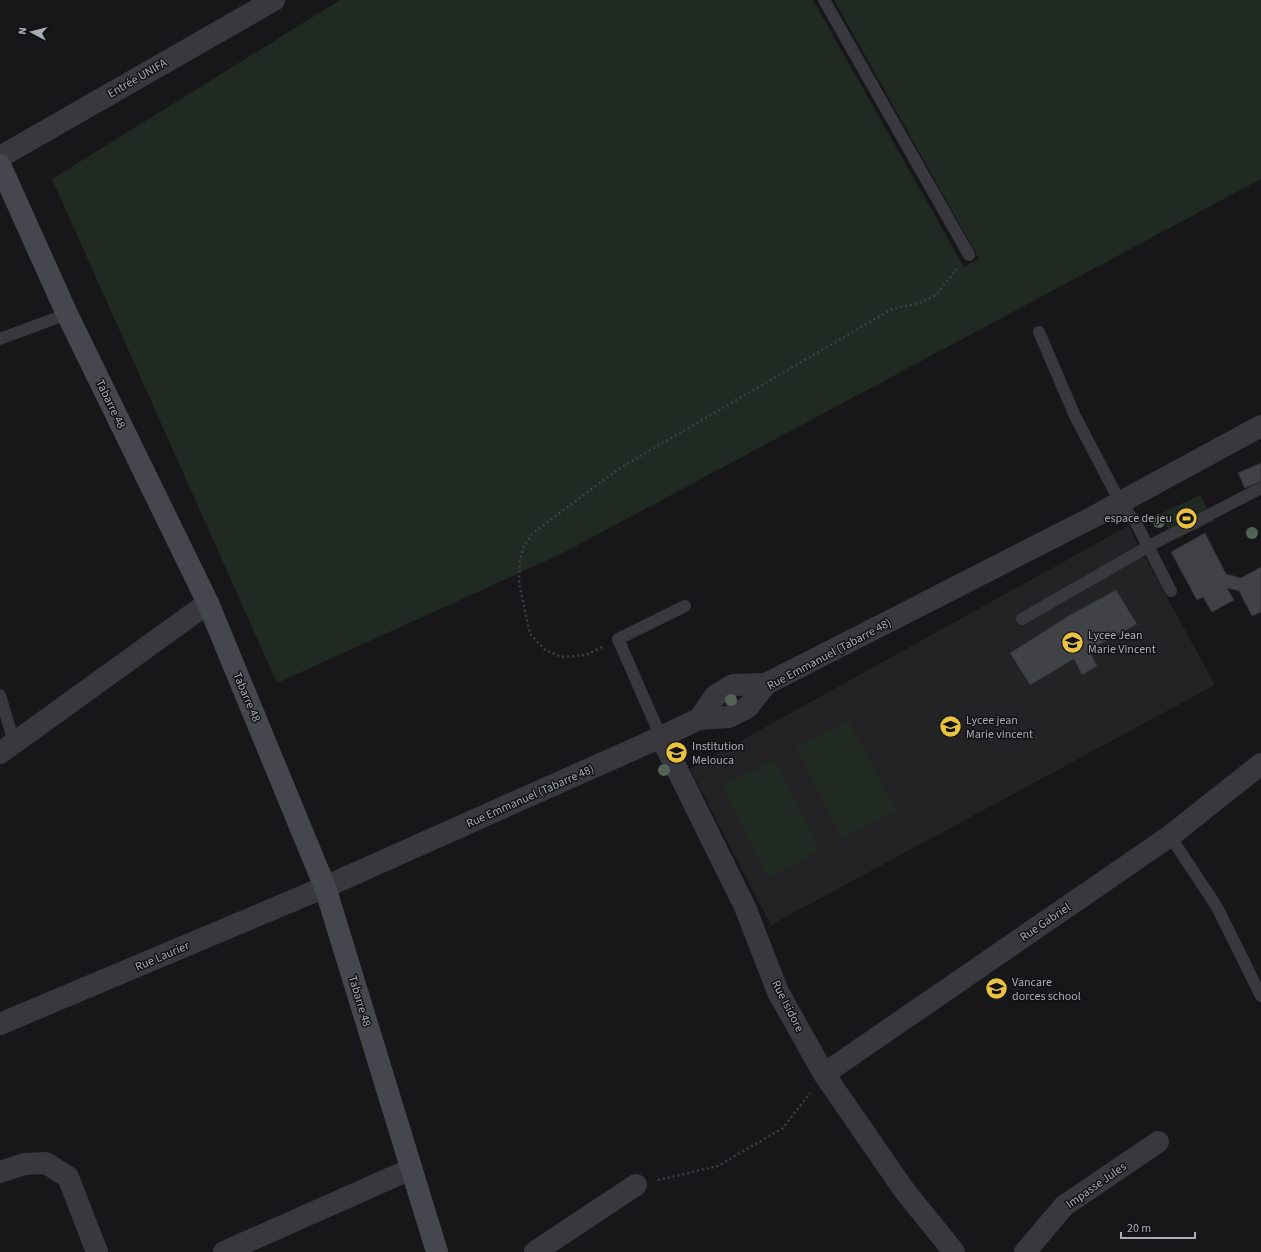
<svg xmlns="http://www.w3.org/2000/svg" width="1261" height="1252" viewBox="0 0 1261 1252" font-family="'Source Sans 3',sans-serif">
  <rect width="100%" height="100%" fill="#171719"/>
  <path fill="#232326" d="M1128,526L1215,685L771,925L690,769Z"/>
  <path fill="#212923" d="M340,0H813L964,267L979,259L834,0H1261V179L561,554L277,683L52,179Z
    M1200,495L1214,521L1174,540L1160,514Z
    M849,721L896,811L842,838L796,747Z
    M775,760L821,850L768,877L722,786Z"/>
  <path fill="#414246" stroke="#323135" d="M1261,463V481L1245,488L1238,473Z
    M1205,533L1226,574L1241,578L1261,567V612L1252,616L1239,591L1227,588L1234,600L1212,612L1203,597L1197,600L1171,552Z
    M1116,590L1137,624L1089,650L1097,666L1082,675L1074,659L1030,685L1010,653L1070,615Z"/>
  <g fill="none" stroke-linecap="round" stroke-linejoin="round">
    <path stroke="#3e3f45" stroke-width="2.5" stroke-dasharray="2 3" stroke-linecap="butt" d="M602,647L586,655L562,657L545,650L530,634L519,583L520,559L524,546L533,533L620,468L892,309L920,303L936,295L957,269
      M658,1180L718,1166L783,1128L810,1093"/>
    <path stroke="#38383e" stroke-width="12" d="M824,0L969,255
      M1039,332L1075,416L1120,502L1136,523L1171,591
      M0,339L67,314
      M1022,619L1149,546L1261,488
      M0,695L14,743
      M661,737L618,639L685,606
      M1170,836L1217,907L1261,996"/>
    <path stroke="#38383e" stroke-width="22" d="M0,157L274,0
      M699,719L715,696L733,685L766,684
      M661,737L745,907L778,992L824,1074L904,1190L954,1252
      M0,753L208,603
      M0,1024L325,887L661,737L699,719L729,717L748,707L766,684L1097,515L1261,426
      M824,1074L1170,836L1261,764
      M0,1172L24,1164L46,1163L68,1177L97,1252
      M224,1252L411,1169
      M535,1252L636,1185
      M1025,1252L1064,1206L1158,1142"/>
    <path stroke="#46474e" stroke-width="22" d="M0,165L67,314L208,603L325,887L437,1252"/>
  </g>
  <g fill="#526356">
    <circle cx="1159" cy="522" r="6"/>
    <circle cx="1252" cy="533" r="6"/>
    <circle cx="731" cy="700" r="6"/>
    <circle cx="664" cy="770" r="6"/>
  </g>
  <defs>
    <symbol id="stadium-disc" viewBox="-11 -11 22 22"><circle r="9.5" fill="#e9c33f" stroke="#121214"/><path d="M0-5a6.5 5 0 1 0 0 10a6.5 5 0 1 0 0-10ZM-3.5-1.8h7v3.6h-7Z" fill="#111"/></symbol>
    <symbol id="school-disc" viewBox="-11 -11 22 22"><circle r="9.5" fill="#e9c33f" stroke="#121214"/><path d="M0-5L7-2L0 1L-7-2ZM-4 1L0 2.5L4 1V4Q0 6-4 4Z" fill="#111"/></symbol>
  </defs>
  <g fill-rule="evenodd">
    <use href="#stadium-disc" x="1174" y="506" width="25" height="25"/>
    <use href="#school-disc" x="1060" y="630" width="25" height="25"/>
    <use href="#school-disc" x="938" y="714" width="25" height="25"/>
    <use href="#school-disc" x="664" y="740" width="25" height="25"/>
    <use href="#school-disc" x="984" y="976" width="25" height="25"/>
  </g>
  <g text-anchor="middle" stroke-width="3" stroke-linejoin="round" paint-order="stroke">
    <g font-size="12" fill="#aaadb8" stroke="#121214">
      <text transform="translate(137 78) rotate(-30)" y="4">Entrée UNIFA</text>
      <text transform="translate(111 404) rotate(64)" y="4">Tabarre 48</text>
      <text transform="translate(829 654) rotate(-28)" y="4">Rue Emmanuel (Tabarre 48)</text>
      <text transform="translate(247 697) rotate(67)" y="4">Tabarre 48</text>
      <text transform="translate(530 796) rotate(-24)" y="4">Rue Emmanuel (Tabarre 48)</text>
      <text transform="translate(1045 922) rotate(-34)" y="4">Rue Gabriel</text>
      <text transform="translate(162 956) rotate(-23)" y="4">Rue Laurier</text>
      <text transform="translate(360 1001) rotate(73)" y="4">Tabarre 48</text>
      <text transform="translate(788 1006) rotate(63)" y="4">Rue Isidore</text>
      <text transform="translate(1096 1185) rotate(-35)" y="4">Impasse Jules</text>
    </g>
    <g font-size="12" fill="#aaadb8" stroke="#121214" text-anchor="start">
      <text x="1172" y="522" text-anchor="end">espace de jeu</text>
      <text x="1088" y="639">Lycee Jean<tspan x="1088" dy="14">Marie Vincent</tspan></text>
      <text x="966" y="724">Lycee jean<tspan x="966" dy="14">Marie vincent</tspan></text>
      <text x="692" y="750">Institution<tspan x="692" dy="14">Melouca</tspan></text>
      <text x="1012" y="986">Vancare<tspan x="1012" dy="14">dorces school</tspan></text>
    </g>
  </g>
  <g transform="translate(32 32) rotate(277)" stroke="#121214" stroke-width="3" paint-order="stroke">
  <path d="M0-3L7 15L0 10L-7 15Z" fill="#aaadb8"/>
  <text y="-6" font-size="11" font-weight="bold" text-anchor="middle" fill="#aaadb8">N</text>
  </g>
  <path d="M1121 1232v6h74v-6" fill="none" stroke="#aaadb8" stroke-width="2"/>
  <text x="1127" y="1232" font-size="12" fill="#aaadb8" stroke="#121214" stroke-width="3" paint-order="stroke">20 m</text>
</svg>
